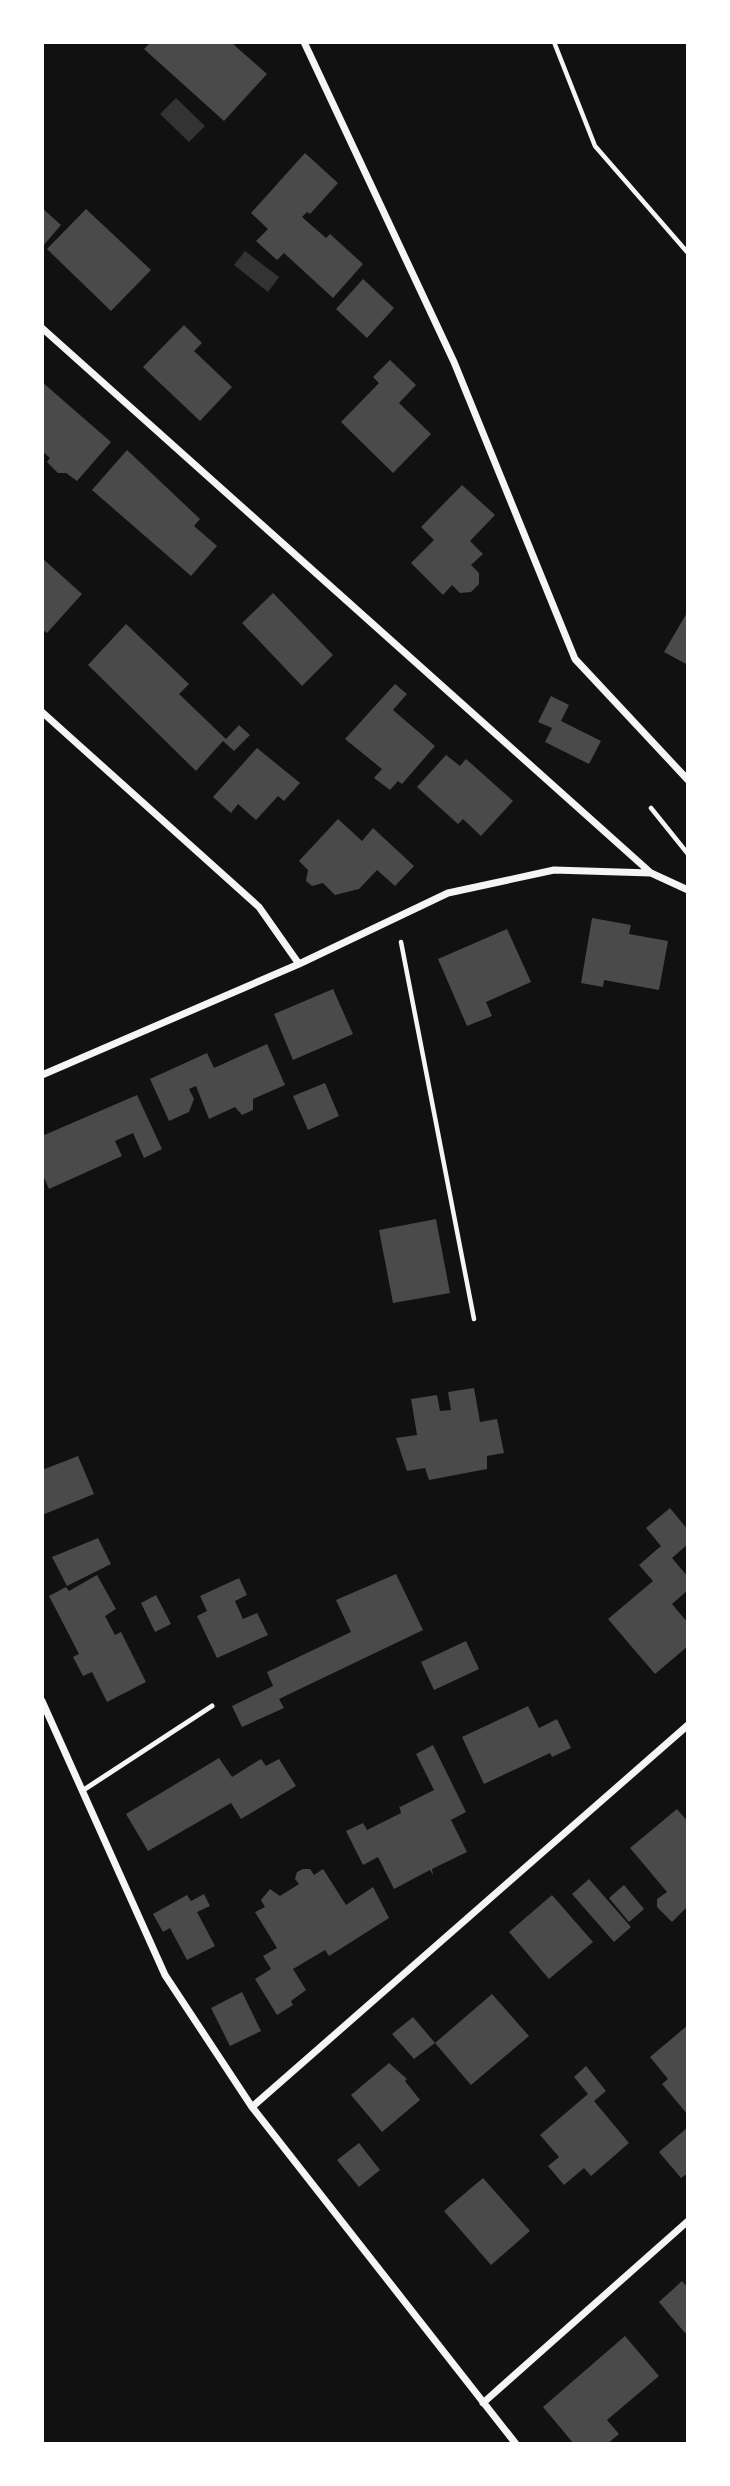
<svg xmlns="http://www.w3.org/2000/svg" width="730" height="2486" viewBox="0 0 730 2486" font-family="Karla,sans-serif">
  <rect width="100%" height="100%" fill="#111"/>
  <path fill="#333" d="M176,98L205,126L189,142L160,114Z
    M245,251L279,277L268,292L234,265Z"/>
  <path fill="#4a4a4a" d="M151,42H236L234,45L267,74L224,121L144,49Z
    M305,153L338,183L310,214L307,212L302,217L326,238L330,234L363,264L333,298L284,253L277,260L256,241L268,229L251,213Z
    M42,208L61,225L42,247Z
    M86,209L151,270L111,311L47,249Z
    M363,279L394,308L367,338L336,309Z
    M184,325L202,343L194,351L232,387L200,421L143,367Z
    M390,360L416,385L399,403L431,434L393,473L341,422L379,383L373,377Z
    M42,382L111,442L77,481L66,473H58L47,462L50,458L42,451Z
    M127,450L200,519L194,526L217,546L191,576L92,490Z
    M462,485L495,515L470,541L483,554L471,565L479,573V584L471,592L460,593L452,585L443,595L411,563L434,540L421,527Z
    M42,558L82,594L47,633L42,629Z
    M273,593L333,655L302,686L242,623Z
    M688,611V665L664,652Z
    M126,624L189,684L179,694L226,739L239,725L250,735L234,751L223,741L196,771L88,665Z
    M395,684L407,694L393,710L435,746L402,784L398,781L390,790L374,778L382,769L345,739Z
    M551,696L569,705L561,721L601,741L589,764L545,742L552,728L538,722Z
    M257,748L300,783L284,801L278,796L256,820L238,804L231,813L213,797Z
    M446,755L460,766L466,759L513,801L481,836L463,819L458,824L417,787Z
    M338,819L362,841L373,828L414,866L395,886L377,870L359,889L335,895L323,883L312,886L306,881L308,870L299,861Z
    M592,918L631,925L629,934L668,941L659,990L604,980L603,987L581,983Z
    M507,929L531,982L486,1002L492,1016L467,1026L438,959Z
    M333,989L353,1034L293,1060L274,1014Z
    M267,1044L285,1085L253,1099V1110L242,1115L235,1107L209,1119L196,1086L189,1089L194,1099L189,1112L169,1121L150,1079L207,1053L214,1068Z
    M325,1083L339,1116L308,1130L293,1096Z
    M137,1095L162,1149L144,1158L133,1133L115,1141L122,1156L49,1189L42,1173V1136Z
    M436,1219L450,1293L393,1303L379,1230Z
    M474,1388L480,1422L497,1419L504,1453L487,1456V1469L429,1480L425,1468L407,1471L396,1438L417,1435L411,1399L437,1395L440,1411L451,1410L448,1392Z
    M78,1456L94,1494L42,1515V1470Z
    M670,1508L688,1530V1544L672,1558L688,1577V1590L672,1604L688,1623V1646L655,1674L608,1619L653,1581L639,1565L661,1546L646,1528Z
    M98,1538L111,1564L67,1586L52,1557Z
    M396,1574L423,1630L279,1699L284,1708L242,1727L232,1706L273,1686L267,1672L351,1632L336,1600Z
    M97,1575L116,1609L105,1616L115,1635L121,1632L146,1682L107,1702L92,1672L83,1676L73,1657L79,1654L49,1596L66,1587L69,1591Z
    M239,1578L247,1595L235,1601L243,1619L257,1613L268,1635L217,1658L197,1616L207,1611L200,1596Z
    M156,1595L171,1624L155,1632L141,1603Z
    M466,1641L479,1669L434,1690L421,1662Z
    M528,1706L539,1728L557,1719L571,1748L552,1757L550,1753L484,1784L462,1737Z
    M433,1745L466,1812L451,1820L467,1852L432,1869L433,1875L430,1870L394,1889L378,1857L363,1865L346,1831L363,1823L367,1830L401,1813L399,1805L400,1807L434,1790L416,1754Z
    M219,1758L232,1777L261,1759L266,1766L279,1759L296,1786L241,1819L231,1803L148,1851L126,1814Z
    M677,1809L688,1822V1906L672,1922L657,1907V1899L667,1892L630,1848Z
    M303,1869H310L314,1875L323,1869L346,1905L373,1887L389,1918L329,1956L325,1950L293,1969L306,1990L291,2001L293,2005L277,2015L255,1979L271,1969L263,1956L277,1948L255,1912L265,1907L261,1900L270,1889L280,1896L299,1884L295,1879L297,1872Z
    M589,1879L631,1927L614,1942L572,1894Z
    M624,1885L644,1909L629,1922L609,1898Z
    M204,1894L210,1906L197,1912L215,1946L187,1960L170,1928L163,1932L153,1914L187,1895L191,1901Z
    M552,1895L593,1942L549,1979L509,1932Z
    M242,1992L261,2031L230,2046L211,2008Z
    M492,1994L529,2036L471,2085L435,2043Z
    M413,2017L435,2043L414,2059L392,2034Z
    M688,2025V2115L662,2084L668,2079L650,2057Z
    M389,2063L407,2079L405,2081L420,2100L382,2132L351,2095Z
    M586,2066L606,2091L594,2101L629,2143L591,2176L584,2168L564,2185L548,2166L559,2157L540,2135L588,2094L574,2077Z
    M688,2127V2173L681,2178L659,2152Z
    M359,2143L380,2170L359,2187L337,2160Z
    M483,2178L530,2231L491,2265L444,2211Z
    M682,2281L688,2288V2330L685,2333L659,2302Z
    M625,2336L659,2376L607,2420L619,2434L607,2444H574L543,2407Z"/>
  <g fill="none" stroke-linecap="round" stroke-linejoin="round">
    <path stroke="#f5f5f5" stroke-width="4.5" d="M554,42L595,146L688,253
      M651,808L688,854
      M401,942L474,1319"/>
    <path stroke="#f5f5f5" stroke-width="5" d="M82,1791L212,1706"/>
    <path stroke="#f5f5f5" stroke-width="7" d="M304,42L454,362L575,659L688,780
      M42,328L651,873
      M42,712L259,907L299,964
      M42,1075L299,964L448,893L554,870L651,873L688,890
      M42,1701L165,1975L252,2107L516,2444
      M252,2107L688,1725
      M483,2403L688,2221"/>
  </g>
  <rect width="730" height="2486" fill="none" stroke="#ffffff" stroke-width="88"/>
</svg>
